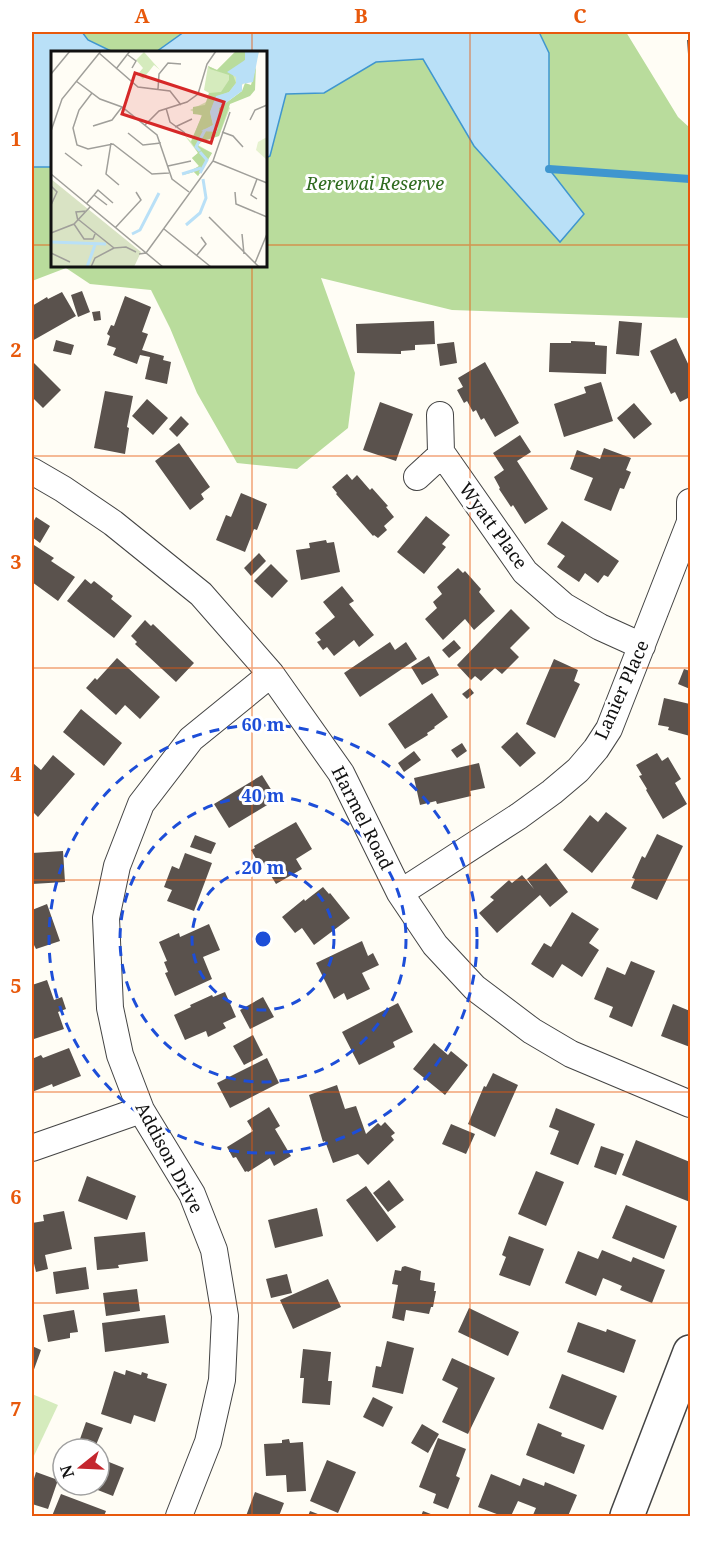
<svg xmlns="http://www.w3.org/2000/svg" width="722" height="1548" viewBox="0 0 722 1548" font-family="'Noto Serif',serif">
  <rect width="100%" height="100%" fill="#fffdf5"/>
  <path fill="#d5ebbd" d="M32,1394L58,1405L32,1460Z"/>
  <path fill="#b9dc9c" d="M82,32H184L156,52H113L88,40Z
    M539,32H626L678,117L690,128V318L452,310L321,278L355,373L348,428L297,469L237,463L197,393L170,328L151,290L90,284L66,268L32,281V167H52V266H266V158L270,156L286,94L324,93L375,62L423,59L474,146L584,214L549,169V53Z"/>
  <path fill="#b9e0f7" stroke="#3f96cf" stroke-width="1.5" d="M32,32H82L88,40L113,52H52V167H32Z
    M184,32H539L549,53V169L584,214L560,242L474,146L423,59L376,62L324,93L286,94L270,156L266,158V52H156Z"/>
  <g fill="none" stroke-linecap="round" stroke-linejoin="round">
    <path stroke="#3f96cf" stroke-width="8" d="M549,169L690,179"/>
  </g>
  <path fill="#5a524d" d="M687,40H690V68H689Z
    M82,291L90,312L78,317L71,295Z
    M62,292L76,316L32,341V306L47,297L48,299Z
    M125,296L151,307L142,332L148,334L142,350L164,356L163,360L171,362L167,384L145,379L150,357L140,355L137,364L113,355L116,348L107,345L110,336L107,334L111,325L114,326Z
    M100,311L101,320L94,321L92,312Z
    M434,321L435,344L415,345V350L401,351V354L357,353L356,324Z
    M619,321L642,323L639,356L616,354Z
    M676,338L690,368V397L680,402L675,392L671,394L650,351Z
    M56,340L74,345L71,355L53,351Z
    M571,341L595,342V345L607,346L606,374L549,372L550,343H571Z
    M454,342L457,363L440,366L437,344Z
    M32,361L61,390L43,408L32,397Z
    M485,362L519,423L495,437L484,418L481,420L476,410L473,412L467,401L464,403L457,390L463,387L458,378Z
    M601,382L613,421L564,437L554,404L586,393L584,387Z
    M105,391L133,396L127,427L129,428L125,454L94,448Z
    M147,399L168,418L153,435L132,416Z
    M380,402L413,414L396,461L363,450Z
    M634,403L652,424L634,439L617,418Z
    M181,416L189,424L177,437L169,429Z
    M520,435L531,452L517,461L548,509L525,524L513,505L511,507L499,489L500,488L494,477L504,470L493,453Z
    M179,443L210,487L201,494L204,499L190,510L155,461Z
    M604,448L631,458L626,470L631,472L624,489L620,488L611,511L584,500L593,478L570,469L577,450L600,459Z
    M347,474L352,480L357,475L370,490L372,488L388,506L386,507L394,517L384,526L387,530L378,538L374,535L373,536L336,494L337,493L332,487Z
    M241,493L267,504L257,530L254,529L245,552L216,540L226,515L231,517Z
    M426,516L450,535L442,544L446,547L424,574L397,552Z
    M36,517L50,526L40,543L32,537V524Z
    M562,521L619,561L608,577L604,575L598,583L585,573L579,582L557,567L565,556L547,544Z
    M326,540L327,543L334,542L340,572L301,580L296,550L310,548L309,543Z
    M34,545L54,558L51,561L75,577L58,601L32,582V547V548Z
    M259,553L266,561L251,576L244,568Z
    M271,564L288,581L272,598L254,581Z
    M458,568L463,573L465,571L481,589L479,592L495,611L474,630L465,619L443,640L425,619L437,608L433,602L442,594L437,587Z
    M85,579L91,584L94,581L113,596L111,599L132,616L114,638L67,601Z
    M342,586L354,601L349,604L374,635L359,647L354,640L334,656L327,647L323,650L317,642L321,640L315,633L335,617L323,602Z
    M511,609L530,628L510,648L519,657L502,674L495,668L481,681L475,676L471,680L457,665Z
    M145,620L151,626L153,624L194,663L176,682L135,644L137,642L131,636Z
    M454,640L461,648L449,658L442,650Z
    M390,642L395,650L406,642L417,659L360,697L344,673Z
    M429,656L439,675L422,685L411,667Z
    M117,658L160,697L140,719L125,705L116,715L86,688L95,678L97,680Z
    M554,659L578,670L574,681L580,684L555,738L526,724Z
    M684,669L690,671V689L678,684Z
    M470,688L474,693L467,699L462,694Z
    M432,693L448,717L434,727L435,728L427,733L428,735L405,749L388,724Z
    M664,698L690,704V736L668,730L669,727L658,725Z
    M81,709L122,743L104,766L63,732Z
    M517,732L536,753L520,767L501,747Z
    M462,743L467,751L457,758L451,750Z
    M414,751L421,760L404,772L398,763Z
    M657,753L662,761L668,757L681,779L675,783L687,804L663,819L646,790L647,789L639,776L642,775L636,765Z
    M53,755L75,774L38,817L32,811V765L33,763L41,770Z
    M479,763L485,788L470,791L471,796L437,804L436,801L420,805L414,778Z
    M262,775L277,799L229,828L214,804Z
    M606,812L627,828L592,873L563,850L590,815L598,822Z
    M296,822L312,849L296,859L302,869L276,884L262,861L259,864L251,850L255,848L254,846Z
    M657,834L683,846L657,900L631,888L635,879L632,878L642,856L645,858Z
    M195,835L216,843L211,854L190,847Z
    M63,851L65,882L32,884V853Z
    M185,853L212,863L194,911L167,901L172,890L164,887L172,866L179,869Z
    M546,863L568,892L550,907L540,895L497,933L479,913L494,900L490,897L509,880L512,883L522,875L534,889L527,879Z
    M323,887L329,894L330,893L350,918L314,945L302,928L295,933L282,917L304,899L305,901Z
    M47,904L60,941L36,949L34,945L32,946V910Z
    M572,912L599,929L589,943L599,950L582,977L562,964L553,978L531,964L544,943L551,947Z
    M209,924L220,950L203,957L212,979L175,996L165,973L168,972L164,962L167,961L159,942L179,933L180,937Z
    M362,941L368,956L373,953L379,965L362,973L370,989L347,1000L344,993L334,999L316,963Z
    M631,961L655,971L632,1027L609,1017L613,1007L594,999L607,967L625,975Z
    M47,980L54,1000L62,997L66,1009L58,1012L64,1029L34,1039L32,1033V985Z
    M225,992L236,1017L223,1023L226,1028L208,1037L206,1031L185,1040L174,1015L191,1007L190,1005L212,995L213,997Z
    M263,997L274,1017L250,1029L240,1010Z
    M398,1003L413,1032L393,1042L395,1047L359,1065L342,1032Z
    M673,1004L690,1011V1047L661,1036Z
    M253,1035L263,1055L244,1065L233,1046Z
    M434,1043L448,1055L451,1051L468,1065L445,1095L413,1069Z
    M69,1048L81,1076L53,1087L52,1084L32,1092V1059L41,1055L43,1058Z
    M267,1058L279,1083L230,1108L217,1083Z
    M493,1073L518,1085L495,1137L468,1124L484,1086L486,1087Z
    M337,1085L345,1109L356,1106L366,1134L378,1123L381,1126L385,1122L395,1133L391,1136L394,1140L368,1165L358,1154L333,1163L325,1141L323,1142L309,1095Z
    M269,1107L280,1126L275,1129L291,1156L274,1166L270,1158L248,1172L247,1171L245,1172L236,1157L233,1158L227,1147L253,1131L247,1121Z
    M556,1108L595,1124L578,1165L550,1154L559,1131L549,1127Z
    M451,1124L475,1134L466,1154L442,1144Z
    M636,1140L690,1162V1202L622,1175Z
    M601,1146L624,1154L616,1175L594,1167Z
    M536,1171L564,1182L546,1226L518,1214Z
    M87,1176L136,1196L127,1220L78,1201Z
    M389,1180L404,1200L388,1212L373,1193Z
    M366,1186L396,1227L377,1242L346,1200Z
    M626,1205L677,1226L664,1259L612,1238Z
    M317,1208L323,1236L275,1248L268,1220Z
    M64,1211L72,1249L45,1255L48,1269L36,1272L32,1255V1223L44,1221L43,1215Z
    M145,1232L148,1261L118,1265L119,1268L97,1270L94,1237Z
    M509,1236L544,1249L530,1286L499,1275L506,1257L502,1255Z
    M602,1250L631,1262L633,1257L665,1270L652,1303L620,1290L622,1286L603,1278L596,1296L565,1283L578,1251L598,1259Z
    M405,1266L421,1271L420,1280L435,1283L434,1291H436L433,1307H431L429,1314L406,1310L404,1321L392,1318L398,1285L392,1284L395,1270L401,1271L402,1267Z
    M86,1267L89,1289L56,1294L53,1272Z
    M287,1274L292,1293L271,1298L266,1279Z
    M328,1279L341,1307L293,1329L280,1300Z
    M137,1289L140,1311L106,1316L103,1293Z
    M469,1308L519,1332L508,1356L458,1332Z
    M74,1310L78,1332L70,1333V1338L48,1342L43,1315Z
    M165,1315L169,1343L105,1352L102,1323Z
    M578,1322L606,1332L607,1329L636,1340L624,1373L567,1352Z
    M387,1341L414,1348L403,1394L372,1387L376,1366L381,1367Z
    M32,1346L41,1350L32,1375Z
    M303,1349L331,1352L328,1381H332L330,1405L302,1403L304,1378H300Z
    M452,1358L495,1378L468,1434L442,1422L458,1388L442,1380Z
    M126,1370L141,1375L142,1372L148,1374L147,1378L167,1384L155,1422L134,1415L131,1424L101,1414L114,1371L125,1375Z
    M562,1374L617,1396L603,1430L549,1408Z
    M373,1397L393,1407L383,1427L363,1417Z
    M86,1422L103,1428L96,1445L80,1439Z
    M538,1423L562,1433L561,1436L585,1445L574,1474L526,1455Z
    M422,1424L439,1434L428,1453L411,1443Z
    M438,1438L466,1449L456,1476L460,1478L448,1509L433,1503L436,1494L419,1487Z
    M289,1439L290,1443L303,1442L306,1491L287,1492L286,1475L266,1476L264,1444L282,1443V1440Z
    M99,1458L124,1468L113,1496L85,1485H99Z
    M327,1460L356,1472L338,1513L310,1501Z
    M36,1472L58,1480L48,1509L32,1504V1485Z
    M491,1474L520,1486L523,1478L544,1486L545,1482L577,1495L568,1516H537L533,1515L536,1508L518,1501L511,1516H502L478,1507Z
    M255,1492L284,1503L279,1516H246Z
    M61,1494L106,1511L104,1516H52Z
    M310,1511L323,1516H308Z
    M423,1511L436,1516H421Z"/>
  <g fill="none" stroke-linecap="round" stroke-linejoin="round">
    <defs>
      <path id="minor" d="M440,415L441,452L525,572L564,606L600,627L642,646
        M32,471L63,489L113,523L201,594L271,674L341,773L400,893L435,945L475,988L532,1031L571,1054L690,1104
        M417,477L442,454
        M400,893L519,816L552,792L578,770L596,749L609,729L690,522V502
        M32,1148L141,1110
        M179,1516L208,1442L222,1380L225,1316L214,1250L192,1194L141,1110L120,1055L110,1008L106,918L117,866L141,804L191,739L271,674"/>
      <path id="tertiary" d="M627,1516L690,1352"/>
    </defs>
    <use href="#minor" stroke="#444" stroke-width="28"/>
    <use href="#tertiary" stroke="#444" stroke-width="36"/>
    <use href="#minor" stroke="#fff" stroke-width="26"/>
    <use href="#tertiary" stroke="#fff" stroke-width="33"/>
  </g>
  <path fill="none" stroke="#e8590c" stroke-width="1.5" stroke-opacity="0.55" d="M252,32V52M470,32V1516M32,245H52M266,245H690M252,266V1516M32,456H690M32,668H690M32,880H690M32,1092H690M32,1303H690"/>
  <g fill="none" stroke="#1d4ed8" stroke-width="3" stroke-dasharray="10 8">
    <circle cx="263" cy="939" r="71"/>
    <circle cx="263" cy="939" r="143"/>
    <circle cx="263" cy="939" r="214"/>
  </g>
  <g text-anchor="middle" stroke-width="6" stroke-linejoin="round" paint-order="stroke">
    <g font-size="18" font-style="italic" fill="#2f6b1f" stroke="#fff">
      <text x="375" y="190">Rerewai Reserve</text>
    </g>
    <g font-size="18" fill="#111" stroke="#fff">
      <text transform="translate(493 526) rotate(54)" y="6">Wyatt Place</text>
      <text transform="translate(622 690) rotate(-66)" y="6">Lanier Place</text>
      <text transform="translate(362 818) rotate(63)" y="6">Harmel Road</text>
      <text transform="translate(169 1158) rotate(62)" y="6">Addison Drive</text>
    </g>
  </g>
  <g transform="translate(51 51)">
    <rect width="216" height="216" fill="#fffdf5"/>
    <path d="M185,0H208L202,21L175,53L179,57L168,85L154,88L147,94L161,102L147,125L143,121L148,115L141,107L147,102L134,85L140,90L151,65L139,59L157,50L158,42L153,39L157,15L166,19ZM93,1L109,19L103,14L92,28L87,23L92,17L85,9Z" fill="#d5ebbd"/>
    <path d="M185,0H194V9L182,24L185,32L178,41L165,46L159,61L162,74L154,79L167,78L168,57L191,40L194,32L200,34L205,15L204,39L199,45L179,53L168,85L149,91L147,95L161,102L147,125L143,121L132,124L148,115L141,107L147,102L140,91L151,64L142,63V56L154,54L158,42L170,41L178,29V24L159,18L157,15L166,19Z" fill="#b9dc9c"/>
    <path d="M0,128L90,201L83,216H0Z" fill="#d9e3c4"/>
    <path d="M216,86V109L205,99L207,91Z" fill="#e6f2cf"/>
    <path d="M194,0H208L202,31L191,33V40L168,57L166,81L150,80L162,74L159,61L165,45L178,41L185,32V26L176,21L194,9Z" fill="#b9e0f7"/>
    <path fill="none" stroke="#b9e0f7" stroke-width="3" d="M149,100L145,96L154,79M149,101L156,109L149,122M131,123L150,117M135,174L149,162L155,147L152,128M81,183L89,179L108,142M0,191L55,193M36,216L44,194"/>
    <path fill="none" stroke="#a09f9a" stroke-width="1.5" d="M48,2L87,36L119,40L130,54M77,4L85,10L81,17M65,18L79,0M0,23L19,0M25,30L49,48L71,56L106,84L121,128L138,141M107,38L108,23L117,12L130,13M41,42L28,59L22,77L26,94L37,98L62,93L101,123L118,122M115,57L119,71L134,82M199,69L204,59L216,54M94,74L108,60L136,51L147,43L156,13L165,0M42,75L61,69L71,56M124,76L141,68M0,80L11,48L50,0M171,81L182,85L192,96M77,82L92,94L110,92M60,92L55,123L68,134M14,102L31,115M162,110L216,132M117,115L140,110M0,123L112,216M206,128L200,144L206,148M0,135L6,141L0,154M184,141L185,153L216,166M43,144L47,139L62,152M36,152L43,144L56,154M158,166L208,216M28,169L63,197L75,196L85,201M27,170L25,161L36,160M23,173L33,188H42L44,183M64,177L90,149L85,141M113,178L160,216M0,182L23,173L39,156M191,183L193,203M0,202L19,211M88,203L95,202L162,110L179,61M146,204L155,193L150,186M204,212L216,183M40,216L44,207L63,197"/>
    <path fill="#d62828" fill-opacity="0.15" stroke="#d62828" stroke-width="3" d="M84,22L173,51L160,92L71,63Z"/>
    <rect width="216" height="216" fill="none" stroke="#111" stroke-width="3"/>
  </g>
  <circle cx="263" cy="939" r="9" fill="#1d4ed8" stroke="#fff" stroke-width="3"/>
  <g font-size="18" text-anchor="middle" font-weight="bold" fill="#1d4ed8" stroke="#fff" stroke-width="6" stroke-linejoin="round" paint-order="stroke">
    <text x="263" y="731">60 m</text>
    <text x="263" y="802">40 m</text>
    <text x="263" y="874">20 m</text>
  </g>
  <rect width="722" height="1548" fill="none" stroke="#ffffff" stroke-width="66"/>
  <g transform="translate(81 1467) rotate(252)"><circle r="28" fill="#ffffff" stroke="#a0a0a0" stroke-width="1.5"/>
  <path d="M0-4.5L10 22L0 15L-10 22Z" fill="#c4262e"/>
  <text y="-9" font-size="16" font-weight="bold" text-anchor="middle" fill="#111111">N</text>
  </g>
  <rect x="33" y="33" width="656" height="1482" fill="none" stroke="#e8590c" stroke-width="2"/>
  <g font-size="20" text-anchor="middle" font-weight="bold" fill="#e8590c">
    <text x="142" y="23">A</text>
    <text x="361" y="23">B</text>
    <text x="580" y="23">C</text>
    <text x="16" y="146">1</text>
    <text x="16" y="357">2</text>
    <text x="16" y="569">3</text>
    <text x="16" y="781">4</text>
    <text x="16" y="993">5</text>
    <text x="16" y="1204">6</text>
    <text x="16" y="1416">7</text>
  </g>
</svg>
